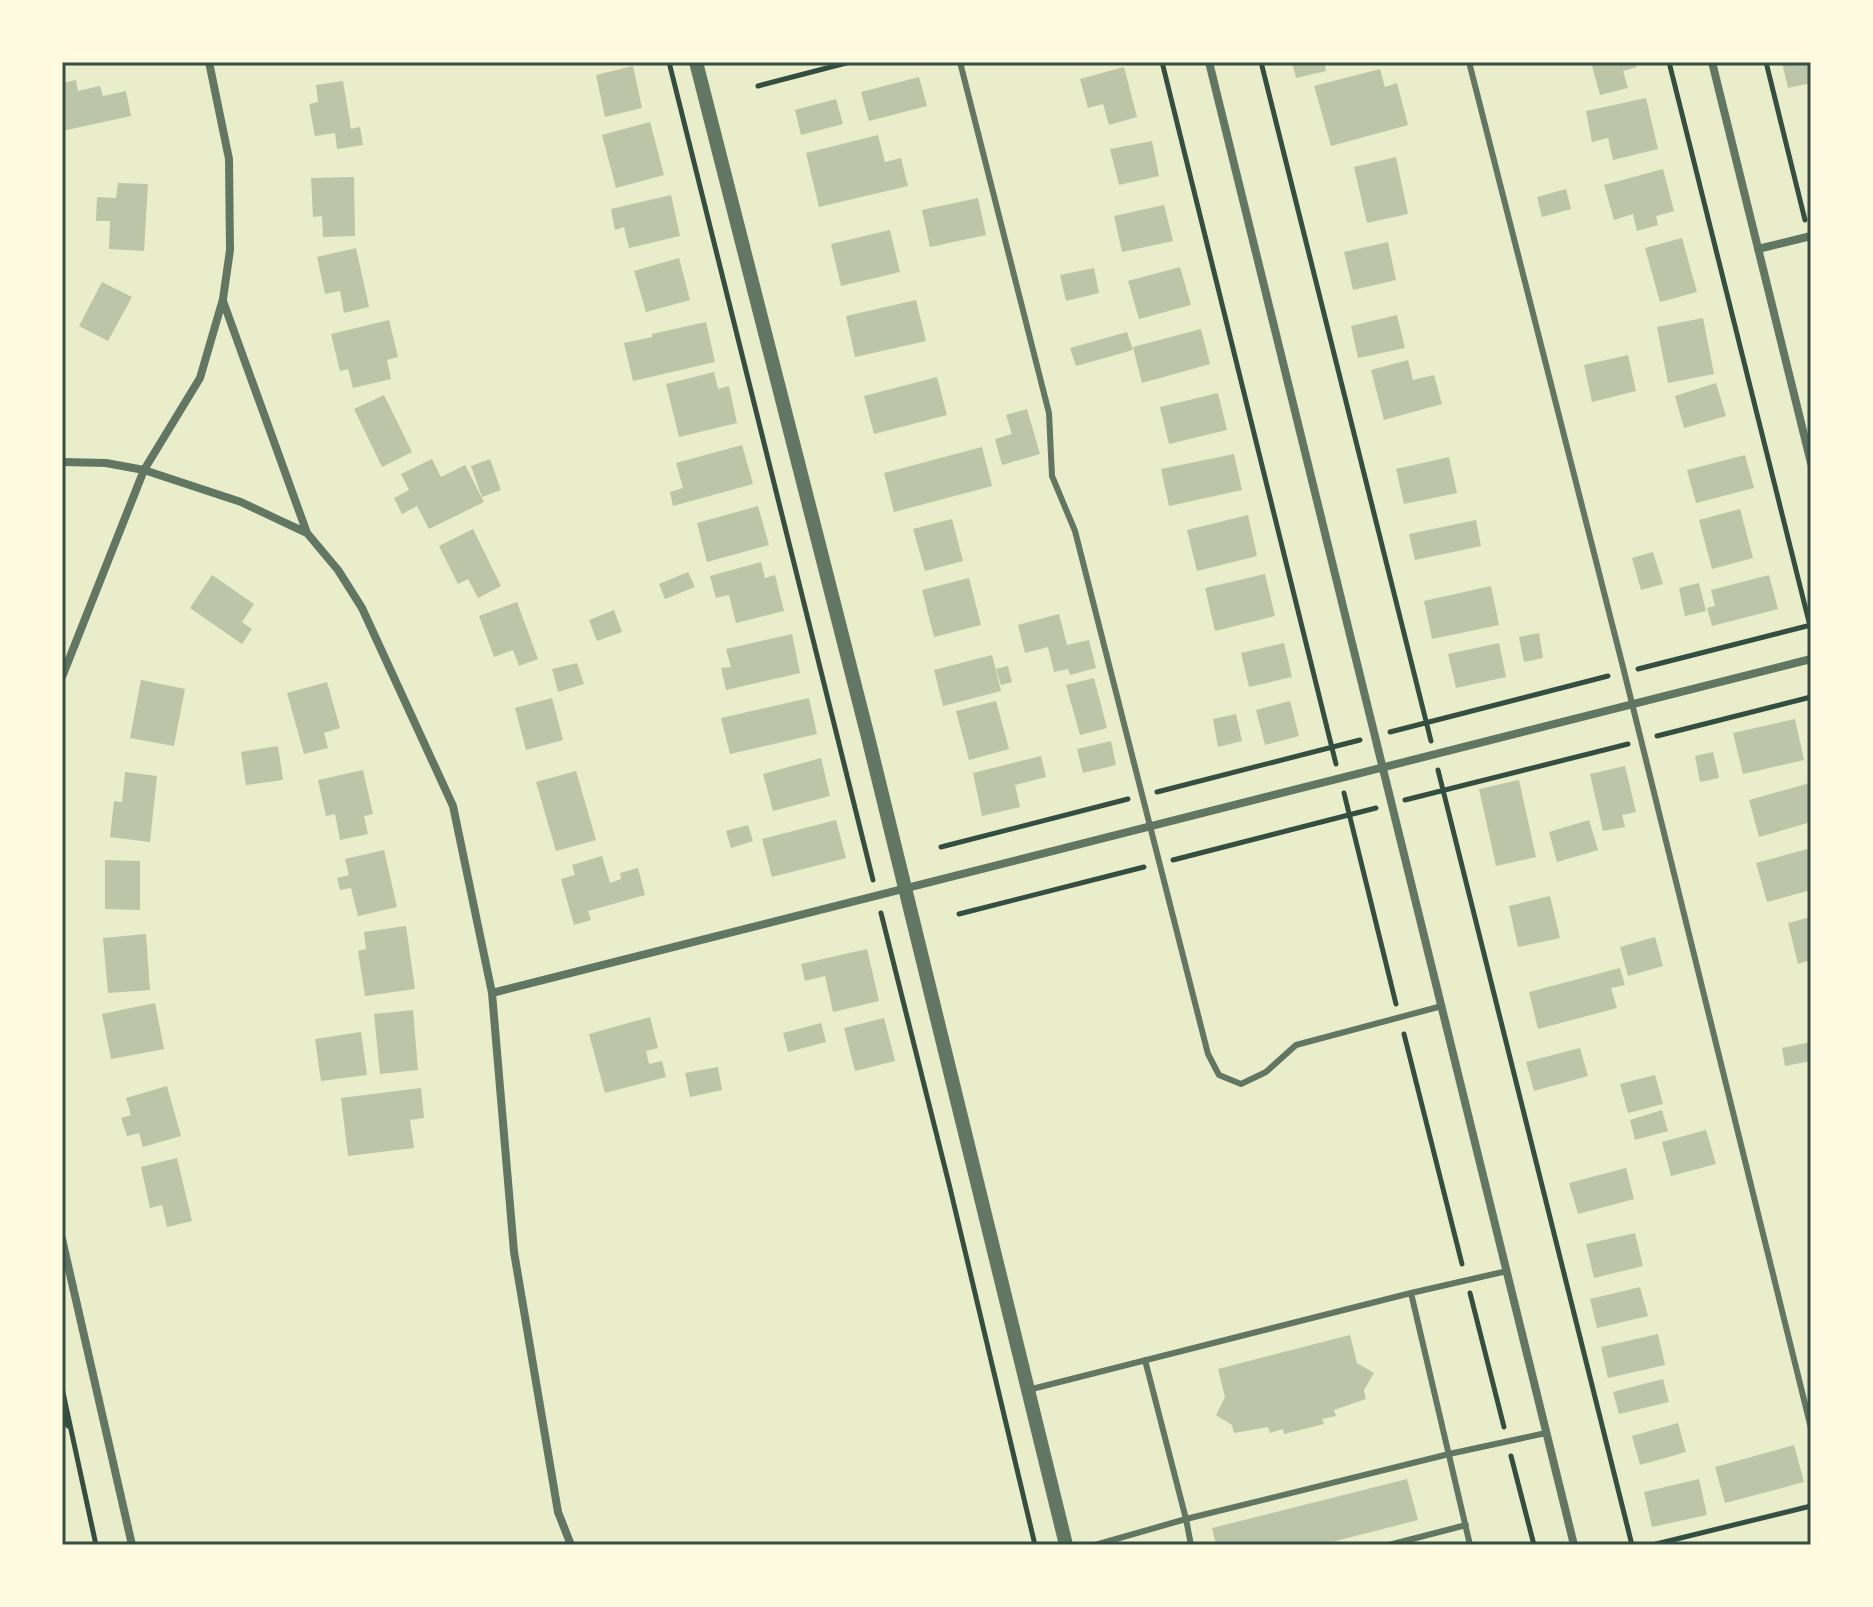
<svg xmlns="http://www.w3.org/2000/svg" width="1873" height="1607" viewBox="0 0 1873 1607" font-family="Overpass,sans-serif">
  <rect width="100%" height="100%" fill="#e9edc9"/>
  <path fill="#bcc5a7" d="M1292,62H1324L1326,71L1296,78Z
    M1591,62H1636L1637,67L1623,71L1628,88L1600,95Z
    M1782,62H1811V83L1788,88Z
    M633,66L642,108L605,117L596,75Z
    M1124,67L1137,117L1109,125L1103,104L1088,108L1080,79Z
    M1380,69L1385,87L1397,83L1408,125L1331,146L1314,86Z
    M919,77L927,106L869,121L861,92Z
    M76,80L78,91L100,86L103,96L126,91L131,116L62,131V83Z
    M343,81L351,129L360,127L363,145L337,149L335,133L315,136L309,104L318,102L316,85Z
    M1646,98L1658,149L1613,160L1608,138L1592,142L1586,111Z
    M836,99L843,124L801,135L795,110Z
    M650,122L664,175L616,188L602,135Z
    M878,135L885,162L901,158L908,186L819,207L806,153Z
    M1152,141L1159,176L1119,185L1110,149Z
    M1396,157L1408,214L1367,223L1354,167Z
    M1663,169L1674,211L1656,216L1658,225L1637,231L1633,214L1614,220L1604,185Z
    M354,177L355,236L323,237L322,216L313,217L311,178Z
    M118,183L148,184L144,251L109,249L110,221H96L97,197L116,198Z
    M1566,189L1571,209L1542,217L1537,197Z
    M671,195L680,236L629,248L624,227L615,230L611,209Z
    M978,198L986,235L930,247L922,210Z
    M1164,205L1173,241L1122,252L1114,216Z
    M890,230L900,272L841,286L831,244Z
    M1682,238L1697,292L1660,302L1645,248Z
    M1388,242L1396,280L1353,290L1344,252Z
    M356,248L369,307L344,313L340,291L325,294L317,257Z
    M679,258L690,300L646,312L634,271Z
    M1180,267L1191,305L1139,319L1128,281Z
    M1094,268L1099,293L1066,301L1060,275Z
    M102,282L132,297L108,341L79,326Z
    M916,300L926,341L855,357L846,316Z
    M1397,315L1405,348L1358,358L1351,326Z
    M1703,318L1714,374L1668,383L1657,327Z
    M389,320L398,357L387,360L391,379L353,388L348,369L340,371L331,334Z
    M706,322L715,362L633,381L624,343L652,337V334Z
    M1201,329L1210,364L1142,383L1133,347Z
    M1127,332L1133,350L1076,366L1070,348Z
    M1628,355L1636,391L1592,402L1584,365Z
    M1408,360L1413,380L1434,375L1442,404L1384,420L1371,370Z
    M714,372L718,389L729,386L737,423L679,437L666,384Z
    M937,377L947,415L874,434L864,396Z
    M1716,383L1726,416L1684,428L1675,396Z
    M1218,393L1227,430L1169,444L1160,407Z
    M384,395L412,452L382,467L354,409Z
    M1027,409L1040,454L1002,465L995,439L1012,434L1006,415Z
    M742,445L753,484L673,506L670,492L683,488L676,463Z
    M982,447L992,486L894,512L884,473Z
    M1234,454L1242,490L1169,506L1161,469Z
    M1745,455L1754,488L1696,503L1687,470Z
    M1449,457L1457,493L1404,504L1396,469Z
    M432,459L441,477L465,465L484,502L429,529L417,506L402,514L394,498L409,490L401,474Z
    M490,459L501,490L482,497L471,466Z
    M758,506L769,545L707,562L697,523Z
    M1740,509L1753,558L1712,569L1699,520Z
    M1248,515L1257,556L1197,571L1187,530Z
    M952,519L963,561L925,571L913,529Z
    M1476,520L1481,546L1415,560L1409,534Z
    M473,529L501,586L478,598L468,579L458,584L439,546Z
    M1653,552L1663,584L1641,590L1632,558Z
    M761,562L765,578L775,575L784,611L736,623L729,595L716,598L710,576Z
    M688,572L695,587L665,599L659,584Z
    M1265,574L1275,616L1215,631L1205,588Z
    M212,575L254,604L242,622L252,629L242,644L190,608Z
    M1769,575L1778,609L1712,626L1707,608L1715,606L1711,590Z
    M969,578L981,625L934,637L922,590Z
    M1699,583L1706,611L1685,616L1679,588Z
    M1491,586L1499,625L1432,639L1424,601Z
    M517,602L538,659L519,666L513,650L494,657L479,616Z
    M614,610L622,632L597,641L589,620Z
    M1059,614L1067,645L1089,640L1096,668L1070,675L1068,669L1054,672L1048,647L1025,653L1018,625Z
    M1539,633L1543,658L1524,662L1519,637Z
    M792,634L800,673L726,690L721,668L731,667L726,649Z
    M1284,643L1292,677L1249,687L1241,653Z
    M1499,643L1506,677L1456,688L1448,654Z
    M992,655L1001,691L943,706L934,670Z
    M577,663L584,684L558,692L552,669Z
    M1008,666L1012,682L1001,685L996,669Z
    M1094,678L1107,728L1080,735L1066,685Z
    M141,680L185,689L174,746L130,738Z
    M327,682L340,728L324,733L328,748L304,754L287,693Z
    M552,698L563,740L526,750L515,708Z
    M809,698L817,734L730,754L721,718Z
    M996,701L1009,749L969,760L956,711Z
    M1290,701L1299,736L1265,745L1256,710Z
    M1236,714L1242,741L1218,747L1213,719Z
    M1795,719L1804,760L1743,774L1733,733Z
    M1111,741L1116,765L1083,773L1077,749Z
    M278,746L283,780L246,785L241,752Z
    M1713,752L1719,778L1700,782L1695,756Z
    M1041,756L1046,777L1015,785L1020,807L982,816L973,773Z
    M821,758L830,796L773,811L763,774Z
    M1625,766L1636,812L1622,815L1625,827L1603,831L1590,774Z
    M363,770L373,814L364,816L368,834L340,840L335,814L326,816L318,780Z
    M576,771L596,840L556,851L536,782Z
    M125,772L157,776L150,842L110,837L114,801L122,802Z
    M1519,780L1536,857L1496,866L1479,789Z
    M1810,783L1811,822L1759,837L1749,800Z
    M836,820L846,858L772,877L762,839Z
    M1589,820L1598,850L1557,862L1549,832Z
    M748,825L753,841L731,848L726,831Z
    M1811,848V890L1767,902L1756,863Z
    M384,850L397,907L358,916L351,888L340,890L337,878L349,875L345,859Z
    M602,856L610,883L621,879L620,873L638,868L645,895L588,911L591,920L574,925L561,879L575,875L572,865Z
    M105,860L140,861V910L105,909Z
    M1550,896L1560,938L1518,947L1509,906Z
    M1811,917V960L1798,964L1788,923Z
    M406,926L415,989L365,996L358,951L366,949L364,932Z
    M146,934L150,990L108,993L103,938Z
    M1655,937L1663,966L1628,976L1620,947Z
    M867,949L879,1001L833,1012L825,976L805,981L801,964Z
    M1620,968L1625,985L1611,988L1617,1008L1538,1029L1529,992Z
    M155,1003L164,1049L111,1059L102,1014Z
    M413,1010L418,1070L380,1074L374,1014Z
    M650,1017L658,1048L646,1051L649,1064L662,1061L666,1077L605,1093L589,1034Z
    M884,1018L895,1061L855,1071L844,1028Z
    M821,1023L826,1042L788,1052L783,1033Z
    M361,1032L367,1075L321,1081L315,1039Z
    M1811,1042V1061L1785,1066L1782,1048Z
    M1580,1048L1588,1076L1534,1091L1526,1062Z
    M718,1067L722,1090L690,1097L685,1073Z
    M1655,1075L1663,1104L1628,1113L1620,1084Z
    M167,1086L181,1136L143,1147L139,1133L127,1136L121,1118L131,1115L126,1098Z
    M421,1088L424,1118L410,1120L414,1148L348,1156L341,1098Z
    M1662,1110L1668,1131L1635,1140L1630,1120Z
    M1706,1130L1716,1164L1671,1176L1662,1142Z
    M177,1158L192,1221L167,1227L162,1205L150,1208L141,1167Z
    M1626,1168L1634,1199L1578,1214L1569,1183Z
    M1635,1233L1643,1266L1594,1278L1586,1244Z
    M1640,1287L1648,1316L1597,1328L1590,1299Z
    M1658,1334L1665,1365L1608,1378L1601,1347Z
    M1350,1335L1357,1363L1374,1373L1364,1390L1366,1399L1334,1410L1336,1416L1322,1419L1324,1424L1284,1434L1283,1429L1270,1433L1268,1427L1234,1433L1232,1425L1216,1415L1225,1397L1218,1369Z
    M1663,1379L1669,1402L1619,1414L1613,1392Z
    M1678,1423L1686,1452L1640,1465L1632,1436Z
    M1794,1445L1804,1482L1725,1503L1715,1467Z
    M1407,1479L1418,1520L1320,1545H1216L1212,1528Z
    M1699,1479L1707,1515L1652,1527L1644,1492Z"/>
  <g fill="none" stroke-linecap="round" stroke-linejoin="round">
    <path stroke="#344e41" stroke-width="5" d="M669,62L873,880
      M1162,62L1336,764
      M1261,62L1431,741
      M1669,62L1811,630
      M1766,62L1805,220
      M758,86L850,62
      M1638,669L1811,625
      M1390,732L1608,676
      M1657,736L1811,697
      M1438,770L1632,1545
      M1157,792L1360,740
      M1344,793L1396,1004
      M1405,800L1628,744
      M941,847L1128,799
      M1173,860L1376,808
      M881,913L950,1188L1035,1545
      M959,914L1144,867
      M1404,1034L1462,1264
      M1470,1293L1504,1427
      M62,1388L96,1545
      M62,1412L68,1426
      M1511,1456L1534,1545
      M1652,1545L1811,1506"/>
    <path stroke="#617663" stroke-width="6" d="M960,62L1049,413L1052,476L1075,531L1208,1054L1219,1075L1241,1084L1266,1072L1296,1045L1442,1006
      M1469,62L1623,667L1811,1428
      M1028,1390L1411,1293
      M1095,1545L1186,1519L1145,1360
      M1191,1545L1186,1519L1449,1454L1546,1433
      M1389,1545L1466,1525
      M1470,1545L1411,1293L1507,1271"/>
    <path stroke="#617663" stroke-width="8" d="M1209,62L1574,1545
      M1712,62L1811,463
      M1758,249L1811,236
      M223,301L307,533
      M62,462L106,463L144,470L241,502L279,520L307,533L338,570L362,608L453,806L492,993L514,1252L558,1512L571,1545
      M62,677L144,470L200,378L223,299L230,250L229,159L209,62
      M492,993L1811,659
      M62,1239L132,1545"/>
    <path stroke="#617663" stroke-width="14" d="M696,62L868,737L1066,1545"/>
  </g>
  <rect width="1873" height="1607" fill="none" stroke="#fefae0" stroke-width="128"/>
  <rect x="64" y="64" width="1745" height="1479" fill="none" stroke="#344e41" stroke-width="3"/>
</svg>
